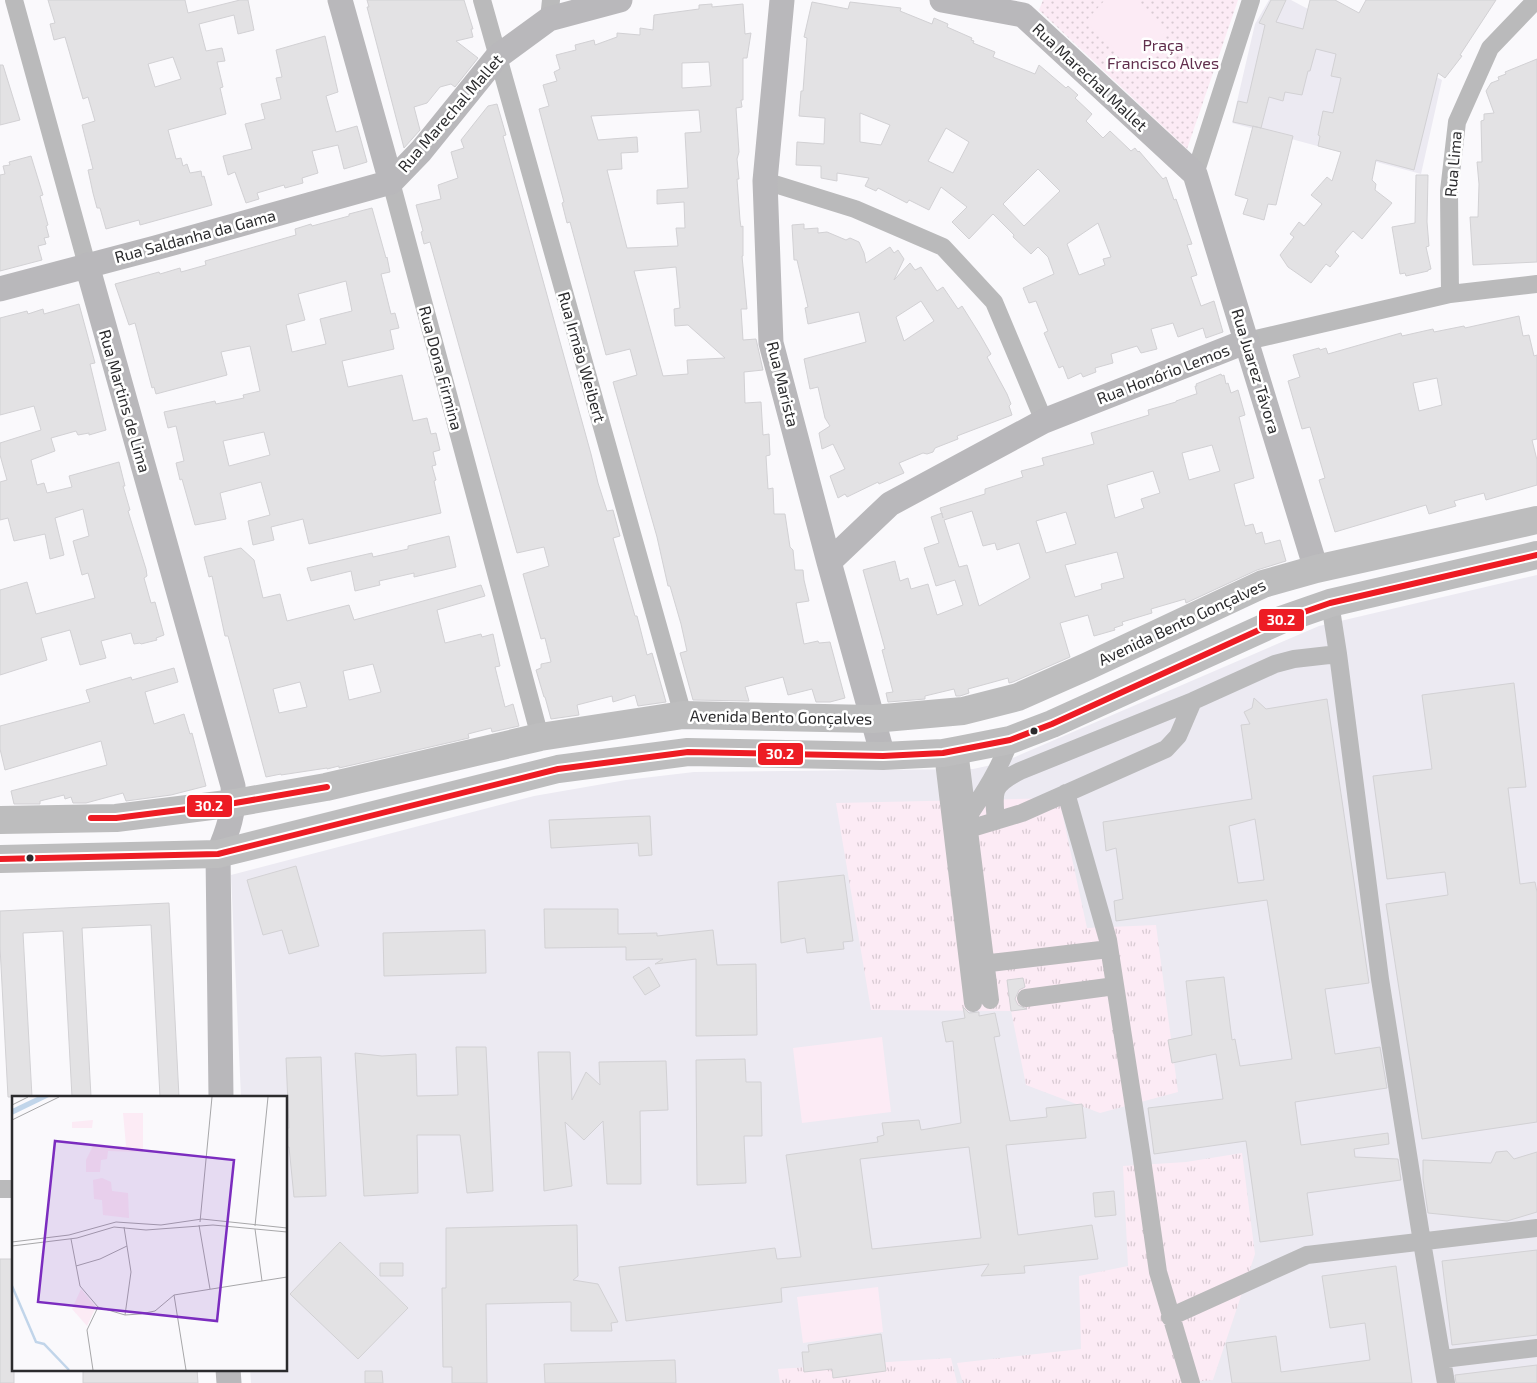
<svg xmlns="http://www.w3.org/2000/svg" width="1537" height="1383" viewBox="0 0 1537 1383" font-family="'Exo 2',sans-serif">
  <defs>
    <pattern id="grass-tufts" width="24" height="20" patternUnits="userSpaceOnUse" patternTransform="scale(1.25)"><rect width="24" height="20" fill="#fcebf5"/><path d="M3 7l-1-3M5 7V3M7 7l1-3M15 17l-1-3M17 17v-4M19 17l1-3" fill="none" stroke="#d8cad2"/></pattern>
    <pattern id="park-dots" width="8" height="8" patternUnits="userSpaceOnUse" patternTransform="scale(1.25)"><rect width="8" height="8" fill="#fcebf5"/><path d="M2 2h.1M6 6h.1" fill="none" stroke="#d8cad2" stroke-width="1.8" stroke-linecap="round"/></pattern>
  </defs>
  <rect width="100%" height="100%" fill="#faf9fc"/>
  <path fill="#eceaf2" d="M1269,0H1291L1442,80L1421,174L1232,123L1255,24Z
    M1537,575V1383H251L250,1369H286V1097H241L231,875L534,796L626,780L694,772L973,769L1001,763L1319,626Z"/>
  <path fill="url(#grass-tufts)" d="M1059,798L1087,928L1156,925L1178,1092L1100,1113L1026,1085L1011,1011L871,1010L836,803Z
    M1242,1153L1255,1254L1213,1380L1181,1383H963L957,1363L1081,1349L1079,1276L1128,1266L1123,1166L1186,1162Z
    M951,1358L957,1383H780L778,1369Z"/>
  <path fill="url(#park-dots)" d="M1043,0H1238L1187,149L1039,10Z"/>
  <path fill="#fcebf5" d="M1105,0H1133L1167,30L1135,67L1085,22Z
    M882,1037L891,1112L802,1123L793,1048Z
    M878,1287L883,1332L803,1343L797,1297Z"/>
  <path fill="#e3e2e4" stroke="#d2d1d4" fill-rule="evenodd" d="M48,0H185L188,13L240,0H248L254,30L238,34L234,15L199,24L206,51L222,48L225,61L217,62L223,87L220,88L226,114L168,130L176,159L181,158L183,166L187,164L190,173L201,171L202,177L204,176L212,205L140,225L139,220L106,229L100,208H97L93,193L88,170L93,169L82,125L95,121L88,97L83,99L65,37L54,40L50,24L55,23ZM173,57L181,79L155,87L148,64Z
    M367,0H464L473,29H471L473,37L456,41L478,58L455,87L451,84L440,87L427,103L414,107L420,130L404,148L367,7H369Z
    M1271,0H1286L1276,22L1303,29L1310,0H1335L1359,13L1366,0H1496L1460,55L1462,56L1445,78L1438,73L1414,170L1376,160L1372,180L1376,184L1375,190L1392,203L1362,239L1353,231L1335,252L1339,256L1330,267L1326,264L1311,283L1288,267L1280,255L1294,237L1290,234L1299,222L1304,226L1322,204L1311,195L1327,177L1332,181L1341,152L1318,146L1320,136L1318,135L1323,111L1333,113L1341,78L1331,76L1336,54L1316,49L1310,71H1308L1302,95L1285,92L1283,101L1269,97L1261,128L1233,122L1238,101L1247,103L1265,25L1259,23Z
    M812,2L848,9L850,2L901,8L900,11L932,24L934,18L948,24L947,27L972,38L971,40L974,41L973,43L995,52L993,57L1035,74L1039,65L1066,88L1068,86L1078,95L1075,98L1092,114L1086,121L1103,138L1110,131L1131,151L1135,148L1138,152L1139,151L1163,179L1166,177L1174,200L1176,199L1192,244L1187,245L1197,275L1191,277L1201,306L1214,301L1223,332L1206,338L1203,328L1178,337L1173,323L1151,329L1157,349L1141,353L1137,346L1111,354L1113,363L1095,368L1096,372L1083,377L1081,373L1068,379L1063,366L1059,368L1044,333L1048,331L1036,301L1029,303L1023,288L1054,274L1048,257L1038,247L1031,254L1013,237L1014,235L993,214L969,239L952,222L967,207L941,187L929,210L909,200L907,203L878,188L876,191L865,186L869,178L837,173V181L821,178V166L796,165L797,142L824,144L825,118L799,116L801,91H803L807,38L804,37ZM860,113L890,125L881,145L860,142ZM946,128L969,142L953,173L928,161ZM1038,169L1060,191L1024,226L1003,204ZM1098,223L1111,257L1103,259L1105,265L1079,275L1067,244Z
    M712,4V7L743,4L745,34L751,33L747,58H743V100H741L742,107L736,108L739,152L737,159L739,179H737L740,220L741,227L743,226V256H742L747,309H741L743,340L756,339L763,370L744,372L745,403L761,402L763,435L769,434L770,455L766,456L768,489L773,488L774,514H785L790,547L793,550L795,570H803L804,580L809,601L796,603L804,644L818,641L819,643L830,642L845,698L830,702H816L812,689L788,695L783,677L745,687L749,701L693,700L680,653L687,651L681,624L670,586H668L657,537L613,382L637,375L630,349L606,355L570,222L567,223L562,203L564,202L539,109L549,106L543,85L557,81L554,72L560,69L556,55L576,50L575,45L594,40L595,45L617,37V33L640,35V28L653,30L654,15L699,9V5ZM709,62L711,86L682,88V63ZM699,110L701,132L685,133L688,188L657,190V204L684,202L685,228H676L678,246L627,248L607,170L622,169L621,153L638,152L637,137L598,140L591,116ZM676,267L680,308L674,309L675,326L688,325L725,358L687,360L688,374L663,376L634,271Z
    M325,36L338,92L326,96L336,132L357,126L367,162L344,169L338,145L312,151L318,173L302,178L303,183L285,188L284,185L257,193L259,199L246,203L235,172L228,175L223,156L252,149L245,124L265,119L261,104L281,99L276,78L282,77L276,50Z
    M1537,59V262L1473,265L1470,217H1478L1479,184L1477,162H1482L1481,121L1484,120V114L1494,113L1486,91L1491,83L1499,80L1498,77L1506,74L1505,72Z
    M0,65H3L20,120L0,125Z
    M497,104L506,135L503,136L591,454L598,483L607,511L613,510L620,536L613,538L635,616H637L647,655L652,653L666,702L638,706L635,695L613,702L612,696L577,705L579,715L551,719L545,697H544L536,670L541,668V664L551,662L545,638L541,639L523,574L549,566L544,547L517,553L430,242L424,244L421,232L423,231L416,205L441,199L438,185L458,178L451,152L464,148L461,140L488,106Z
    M1253,126L1293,136L1276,205L1268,204L1264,220L1243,214L1248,199L1235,195Z
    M31,156L43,195L40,196L48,225L46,226L49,237L44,238L46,244L38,246L42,260L0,271V175L5,174L3,166L10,165L9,162Z
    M1416,175H1428L1427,222L1429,246L1426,247L1431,269L1428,270V271L1406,276L1405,273L1400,274L1392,227L1415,223Z
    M372,208L386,258L387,257L390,272L381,274L391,314L395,313L399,328L390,330L394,349L342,361L348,387L402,375L413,421L427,418L431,434L436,433L440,450L433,452L436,465L432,466L436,480L434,481L441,513L309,544L303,519L271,527L274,540L253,545L248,521L270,515L261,482L220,493L226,519L195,525L182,479L180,480L176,463L184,461L176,426L168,428L164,412L215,401L216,404L244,398L243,395L260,391L250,346L221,352L227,375L156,394L154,387L152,388L135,323L129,325L115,284L159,272L160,274L180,268L181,272L206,265L205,261L296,235L295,229L311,224L312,226L349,216V214ZM346,281L352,311L320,319L326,344L292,352L286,325L305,320L298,294ZM264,432L270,455L229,466L223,441Z
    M804,224V229L818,228V233L827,232L846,240L850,238L859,242L864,253L866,263L890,247L894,253L898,250L904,259L894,280L910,263L915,270L921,267L937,291L943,287L958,309L962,306L979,333L991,354L987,357L1007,394L1011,404L1009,406L1012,415L957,436L958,439L935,448L933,452L927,454L923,453L899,463L904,473L897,476L879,484L878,482L847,497L845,494L838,498L830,476L845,469L833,444L822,449L819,433L830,426L825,418L818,387L810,389L804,359L866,342L859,312L808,324L805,308L808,307L797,260H794L792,225ZM921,301L934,321L904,341L896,317Z
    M79,304L95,363L90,364L106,430L89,435V433L78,435L76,431L51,438L55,451L31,460L37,485L44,483L47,493L72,487L69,476L119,462L125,486H123L130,510L128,511L146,569L147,576L144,578L151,603L155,602L164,635L156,638L157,640L141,644L140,643L134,644L131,633L101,641L106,658L80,665L70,630L41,638L47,660L0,675V590L27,582L36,614L95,598L88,573L82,575L73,541L89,536L83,509L55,518L64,555L50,559L45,534L14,541L8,518L0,520V482L7,480L0,455V443L41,430L34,406L0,415V318L27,311L28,314L43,309L44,314Z
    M1519,316L1523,336L1529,335L1534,356L1537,355V439L1532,440L1537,460V485L1486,500L1484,493L1454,501L1456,506L1429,514L1426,505L1335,532L1319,480L1325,478L1310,427L1302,429L1288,381L1300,377L1293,355L1319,348L1320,350L1326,348L1328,354L1401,333L1402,336L1433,329L1434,332L1464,326L1465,328ZM1437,378L1442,405L1419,411L1413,383Z
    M1221,374L1222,376L1224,375L1226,384L1228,383L1231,393L1238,390L1245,415L1239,417L1254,478L1234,484L1245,526L1253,524L1256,534L1262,532L1265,544L1280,540L1286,561L1257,570L1186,603L1185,599L1151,609L1152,613L1122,622L1123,625L1114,628L1115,630L1094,636L1088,615L1060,623L1070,657L1013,682L1009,683L1008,678L968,689L969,693L960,696H956L954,689L925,696V699L888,702L886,693L893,692L882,650L885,649L863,570L895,561L900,581L908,578L911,589L928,584L937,615L963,605L955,580L936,586L924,548L939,543L931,517L942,513L943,518L940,508L985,494V489L1023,477L1021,471L1044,465L1042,458L1094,444L1091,433L1149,415L1148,410L1176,402V401L1196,394H1197L1195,386H1197L1196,384ZM1212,445L1220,471L1189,480L1182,453ZM1153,471L1160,493L1141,499L1144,508L1115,518L1107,485ZM972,511L983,546L995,543L997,550L1019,543L1030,578L979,606L967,565L959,567L944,520ZM1066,512L1076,544L1046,553L1036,521ZM1117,552L1124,578L1101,584L1102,589L1075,597L1065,565Z
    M449,536L456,567L414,577V573L379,581L380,585L355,591L351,571L311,581L307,568L372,553L373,557L408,549V546Z
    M241,548L254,560L263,598L280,594L287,621L349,605L354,620L481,585L485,596L437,610L445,643L481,634L482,637L493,634L500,666L495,667L505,707L513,704L519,726L492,732L491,728L468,734L469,738L339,768V766L327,769V768L281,775V774L266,777L228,636H225L212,576L209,577L204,557ZM373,664L381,692L349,700L343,671ZM300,682L307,707L279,713L273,689Z
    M174,668L178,682L145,692L154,724L184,714L190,734L192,733L206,786L171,795L126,801L123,793L86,803H73L71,797L65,799L64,795L40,801V804H14L11,791L107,765L101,741L5,770L0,749V726L90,702L86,690L131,677L132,680Z
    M1514,683L1526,787L1508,788L1520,884L1535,882L1537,892V1122L1422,1139L1386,904L1448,895L1445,872L1387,879L1373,776L1432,769L1422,695Z
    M1254,698L1266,709L1327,699L1369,983L1325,989L1335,1054L1380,1047L1387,1088L1295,1102L1301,1145L1388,1133L1389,1144L1354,1149L1355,1157L1398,1159L1401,1180L1307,1193L1313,1235L1260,1242L1246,1141L1154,1154L1148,1108L1223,1099L1216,1054L1172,1063L1168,1040L1192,1035L1186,981L1224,977L1232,1040L1235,1039L1240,1066L1292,1059L1267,900L1116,921L1114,901L1123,899L1116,848L1106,851L1103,822L1252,799L1241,725L1250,724L1244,712L1252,708ZM1255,819L1264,880L1238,883L1229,826Z
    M650,816L652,855L639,856L638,843L551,848L549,820Z
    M296,866L319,946L289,954L282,930L263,935L247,880Z
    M844,875L853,941L843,942L844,949L807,953L805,938L781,943L778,882Z
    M169,903L179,1097H160L151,925L82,928L91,1097H72L63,931L23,933L32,1097H8L0,947V911Z
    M544,909H618V934L657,933V936L713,930L717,965L756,964L757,1035L696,1036V959L655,964L663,959L626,960V947L545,948Z
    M485,930L486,973L384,976L383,933Z
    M649,967L660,986L645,995L633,977Z
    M1023,978L1025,987L1019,990L1015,999L1018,1005L1027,1009L1011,1011L1007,980Z
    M963,1007L969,1013L979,1012V1016L995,1013L1000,1036L994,1037L1010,1121L1047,1117L1046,1108L1082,1104L1086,1138L1006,1145L1018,1235L1092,1225L1098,1259L1024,1266L1025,1273L981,1276L989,1264L781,1288L782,1302L626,1321L619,1267L775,1248L777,1259L801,1257L786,1155L878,1142L877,1137L884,1135L882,1123L919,1120L921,1130L961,1123L953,1041L946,1042L942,1022L965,1018ZM969,1147L981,1238L872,1249L860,1159Z
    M456,1047H486L493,1191L467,1193L460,1135H417L418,1193L364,1196L355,1053L382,1056L416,1054L417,1096L458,1095Z
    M538,1052H570L572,1100L586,1072L600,1085L599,1062L666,1061L668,1110L640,1111L641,1184H607L603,1121L584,1140L565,1122L572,1186L544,1191Z
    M321,1057L326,1196L294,1197L289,1147H286V1128H289L286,1058Z
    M745,1059L746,1082H761L762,1136H744L746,1183L697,1185L696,1060Z
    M1507,1151L1514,1159L1537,1152V1212L1507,1221L1428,1213L1423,1179V1160L1491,1163L1496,1152Z
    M1114,1191L1116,1215L1095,1217L1093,1193Z
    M577,1225L578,1276L573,1280L598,1284L618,1322L611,1323L612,1331H571V1302L486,1304L487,1383H452V1367H443L442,1288H446V1228Z
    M340,1242L408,1308L358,1359L290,1294Z
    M1537,1250V1335L1452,1345L1442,1261Z
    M0,1259H14V1383H0Z
    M380,1263H403V1276H380Z
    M1396,1266L1412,1383H1232L1226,1343L1276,1336L1281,1372L1370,1360L1365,1323L1330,1328L1322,1276Z
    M881,1334L886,1371L833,1378L832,1369L804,1372L802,1352H809L808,1345Z
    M675,1360L676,1383H545L544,1364Z
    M1537,1365V1383H1456L1455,1375Z
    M105,1369H197L198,1383H83V1370Z
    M365,1371H382L383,1383H365Z"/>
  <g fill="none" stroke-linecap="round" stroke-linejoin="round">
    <path stroke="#bababb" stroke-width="18" d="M14,0L87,265
      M482,0L683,715
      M549,19L551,0
      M1195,174L1251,0
      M765,181L855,209L943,247L994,302L1044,421
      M391,182L540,737
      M1450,294L1449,191L1457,122L1490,48L1536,0
      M1247,341L1450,294L1537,284
      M1330,603L1338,654L1380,979L1422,1242L1446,1383
      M959,750L990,1000
      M943,753L973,1003
      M1066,793L1108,940L1141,1152L1158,1272L1191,1383
      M967,818C984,793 1000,768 1010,740
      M996,821C993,791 992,785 1020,771L1193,701L1275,664L1294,659L1338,654
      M969,829L1022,813L1166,749L1178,736L1193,701
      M973,965L1109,949
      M1026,998L1115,986
      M0,1189H14
      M1170,1317L1307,1255L1537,1228
      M1443,1359L1537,1348"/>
    <path stroke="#b9b8bb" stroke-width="25" d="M340,0L391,182
      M782,0L765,181L771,343L829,562L883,756
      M942,0L1023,15L1195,174L1316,569
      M87,265L233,786C235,811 228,831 218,854L221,1097
      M0,289L155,248L391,182L421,151L497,57L549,19L620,0
      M829,562L890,504L1044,421L1247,341
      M228,1369L229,1383"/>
    <path stroke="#bdbdbe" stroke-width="28" d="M0,820L116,818L235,803L326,787L540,737L683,715L873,719L963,711L1018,697L1088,666L1263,584L1316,569L1537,520
      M0,859L218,854L558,769L688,752L883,756L943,753L959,750L1010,740L1052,724L1281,620L1330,603L1537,555"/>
    <defs>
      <path id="bus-1" d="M91,818H116L235,803L327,787
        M0,859L218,854L558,769L688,752L883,756L943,753L1010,740L1052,724L1281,620L1330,603L1537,555"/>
    </defs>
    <use href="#bus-1" stroke="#fff" stroke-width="10"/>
    <use href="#bus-1" stroke="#ed1c24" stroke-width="6"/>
  </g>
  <g fill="#2b2b2d" stroke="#fff" stroke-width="2">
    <circle cx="1034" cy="731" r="4.5"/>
    <circle cx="30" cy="858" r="4.5"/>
  </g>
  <g text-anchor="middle" stroke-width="5" stroke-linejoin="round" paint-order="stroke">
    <g font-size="16" fill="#612f4d" stroke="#fff">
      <text x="1163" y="51">Praça<tspan x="1163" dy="18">Francisco Alves</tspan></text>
    </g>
    <g font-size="16" fill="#2b2b2d" stroke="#fff">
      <text transform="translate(1090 77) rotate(43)" y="6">Rua Marechal Mallet</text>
      <text transform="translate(450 113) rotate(-49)" y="6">Rua Marechal Mallet</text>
      <text transform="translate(1453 164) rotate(-85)" y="6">Rua Lima</text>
      <text transform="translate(195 236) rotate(-15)" y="6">Rua Saldanha da Gama</text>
      <text transform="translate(582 357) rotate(74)" y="6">Rua Irmão Weibert</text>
      <text transform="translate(441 368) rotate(75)" y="6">Rua Dona Firmina</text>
      <text transform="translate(1256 371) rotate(73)" y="6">Rua Juarez Távora</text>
      <text transform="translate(1163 374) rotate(-21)" y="6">Rua Honório Lemos</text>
      <text transform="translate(783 384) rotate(76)" y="6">Rua Marista</text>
      <text transform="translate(125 401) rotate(74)" y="6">Rua Martins de Lima</text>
      <text transform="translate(1182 622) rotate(-25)" y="6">Avenida Bento Gonçalves</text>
      <text transform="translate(781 717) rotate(1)" y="6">Avenida Bento Gonçalves</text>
    </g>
  </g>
  <g transform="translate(12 1096)">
    <rect width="275" height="275" fill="#faf9fc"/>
    <path d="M111,17H131V56L96,55L95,63L89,64L88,76H74V64L81,50H114ZM81,24L80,32H60V26ZM90,82L99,86L100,95L116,97L117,122L91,119L90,104L82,103L81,84Z" fill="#fcebf5"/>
    <path d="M69,193L84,211L75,230L60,213Z" fill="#fcebf5"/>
    <path d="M25,1H37L0,19V13Z" fill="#c1d5ea"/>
    <path fill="none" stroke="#c1d5ea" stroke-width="2.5" d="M0,190L24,246L32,248L57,274"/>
    <path fill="none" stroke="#a7a7a9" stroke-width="1" d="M0,9L16,1M0,24L47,1M188,126L200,1M187,129L198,193M243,130L256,1M112,131L119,176L113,219M243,133L250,185M59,143L68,190L86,211L113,219L128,218L143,215L162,199M0,146L57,139L104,126L149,129L190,123L275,132M0,150L65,142L102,131L134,134L201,129L275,136M64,170L88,163L115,150M162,199L275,181M162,199L174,274M81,274L75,234L86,211"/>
    <path fill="#7b2cbf" fill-opacity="0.15" stroke="#7b2cbf" stroke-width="2.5" d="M43,45L222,64L205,225L26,206Z"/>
    <rect width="275" height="275" fill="none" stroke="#2b2b2d" stroke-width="2.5"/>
  </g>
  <g stroke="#fff" stroke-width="2">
    <rect x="1258" y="608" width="47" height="24" rx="5" fill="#ed1c24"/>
    <rect x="757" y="742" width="47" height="24" rx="5" fill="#ed1c24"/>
    <rect x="186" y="794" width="47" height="24" rx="5" fill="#ed1c24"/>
  </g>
  <g font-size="14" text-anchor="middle" font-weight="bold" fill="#fff">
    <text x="1281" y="625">30.2</text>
    <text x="780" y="759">30.2</text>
    <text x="209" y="811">30.2</text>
  </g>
</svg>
